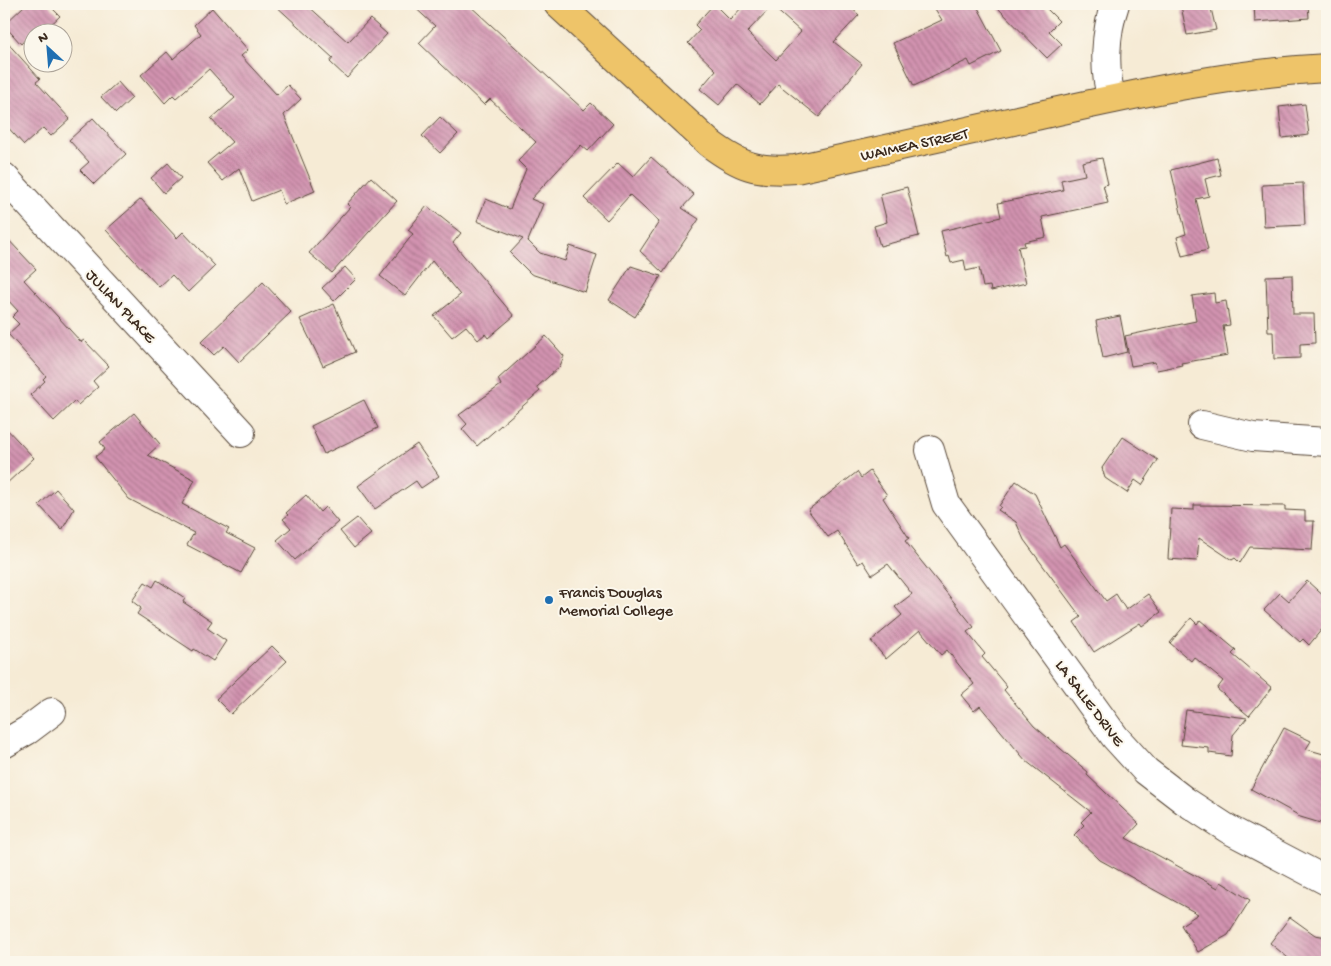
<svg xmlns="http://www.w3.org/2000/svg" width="1331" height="966" viewBox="0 0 1331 966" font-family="'Gochi Hand',sans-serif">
  <defs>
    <pattern id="building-back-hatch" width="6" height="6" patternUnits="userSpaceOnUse" patternTransform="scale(1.25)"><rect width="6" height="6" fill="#d293b0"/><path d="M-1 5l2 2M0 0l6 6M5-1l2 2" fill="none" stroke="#ac788f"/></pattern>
  </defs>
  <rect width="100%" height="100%" fill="#fbf7ec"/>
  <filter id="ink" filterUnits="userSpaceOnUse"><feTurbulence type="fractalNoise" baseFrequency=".02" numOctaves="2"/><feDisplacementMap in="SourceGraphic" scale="10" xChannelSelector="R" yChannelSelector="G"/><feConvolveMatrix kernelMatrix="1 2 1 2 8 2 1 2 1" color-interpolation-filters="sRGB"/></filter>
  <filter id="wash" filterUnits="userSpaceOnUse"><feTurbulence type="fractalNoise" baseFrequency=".0096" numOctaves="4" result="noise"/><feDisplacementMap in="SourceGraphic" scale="20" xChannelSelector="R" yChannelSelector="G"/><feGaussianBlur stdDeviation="1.12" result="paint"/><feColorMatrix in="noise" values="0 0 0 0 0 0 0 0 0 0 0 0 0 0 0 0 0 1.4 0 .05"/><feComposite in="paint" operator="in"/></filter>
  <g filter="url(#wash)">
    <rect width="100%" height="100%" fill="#f6ebd5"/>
    <g id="blocks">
      <path fill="url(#building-back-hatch)" fill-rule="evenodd" d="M26,4H48L60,16L43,32H32L21,44L4,25Z
        M274,4H306L348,42L370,19L387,34L347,78L330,62L333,58Z
        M411,4H468L584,110L591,103L613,124L588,151L581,145L531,199L543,204L528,241L540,253L565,261L570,246L597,255L585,292L531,274L510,253L523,239L477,221L486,199L510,209L526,169L518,161L536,142L490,99L484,105L419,43L435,26Z
        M714,4L730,20L745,4H847L859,15L834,42L862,64L819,117L778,84L760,104L737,84L719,105L700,89L716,70L688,43L700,30L695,25ZM772,6L801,32L776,60L747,32Z
        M932,4H976L1001,51L971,66L968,60L914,86L893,43L942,20Z
        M994,4H1042L1059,21L1049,31L1062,44L1047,58Z
        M1191,4H1210L1216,30L1187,35L1181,6Z
        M1254,4H1308L1309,18L1255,22Z
        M212,8L248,50L241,56L277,95L288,85L301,99L284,115L315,191L284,204L279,190L252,201L239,168L223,181L207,163L232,142L211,119L235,98L209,69L176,98L173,95L165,103L141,75L167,52L173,59L201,34L194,25Z
        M4,39L40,79L36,82L70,119L51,136L43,128L24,145L4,123Z
        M118,82L132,98L116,113L101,97Z
        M1305,104L1309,135L1282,138L1279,107Z
        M440,117L458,134L440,153L422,136Z
        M93,118L126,154L94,184L80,170L89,162L69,140Z
        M651,157L694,195L682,208L699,219L663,273L640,251L659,222L630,195L607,220L584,198L618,163L633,177Z
        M1102,158L1108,184L1103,185L1108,203L1042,217L1046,237L1024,242L1025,246L1018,247L1026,283L991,291L990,286L983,287L979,268L966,271L964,260L951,263L949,256L947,257L941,231L1001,217L998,203L1063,190L1061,180L1085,175L1082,162Z
        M1217,158L1221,175L1205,179L1209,196L1196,199L1208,250L1182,256L1177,237L1186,234L1171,170Z
        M168,163L181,178L164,193L151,178Z
        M371,177L397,201L332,273L309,253L350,207L347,204Z
        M1303,183L1305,225L1264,227L1262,185Z
        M907,187L919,236L880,246L874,226L887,222L880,194Z
        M141,199L177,238L183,232L215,266L188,292L172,275L159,287L106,230Z
        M427,206L461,233L453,243L514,316L488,338L485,334L478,340L466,326L452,337L434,316L460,295L432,261L405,296L380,276L413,234L408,230Z
        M4,235L36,269L24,280L81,342L84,340L109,366L93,381L98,387L78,405L75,401L54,421L30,395L45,381L43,379L46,376L8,334L19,324L12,317L18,311L6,298L4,300Z
        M631,266L661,276L635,317L609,300Z
        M345,267L356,279L334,301L322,288Z
        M1292,275L1293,314H1314L1315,343L1300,344V358L1274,359L1273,332H1268L1266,276Z
        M263,282L291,312L239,362L224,346L214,355L201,342Z
        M1214,293L1215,303L1226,301L1230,325L1223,326L1228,355L1181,363L1182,365L1157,370L1155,362L1131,366L1125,336L1196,321L1192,296Z
        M334,304L355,352L323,366L300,319Z
        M1120,316L1127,352L1103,358L1096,321Z
        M546,336L564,356L560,366L537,387L540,391L477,446L462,429L467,424L459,415L501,385L498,379Z
        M364,400L378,428L324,454L311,426Z
        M134,413L160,444L148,455L195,480L182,504L229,529L226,533L255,548L241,573L187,545L194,533L129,499L95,457L105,449L100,442Z
        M4,426L34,458L4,486Z
        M1123,437L1158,460L1142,485L1135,480L1127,493L1105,478L1102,468Z
        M417,444L439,476L421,488L416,481L375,509L358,486Z
        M870,471L887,495L883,498L909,538L905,541L974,627L967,632L985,654L982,657L1007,687L1004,690L1034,726L1088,772L1087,775L1139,824L1126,838L1218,888L1221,882L1250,900L1228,935L1198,952L1181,925L1198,914L1100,860L1074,835L1084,825L1081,822L1091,812L1026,761L980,706L974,711L961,695L974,684L947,650L941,655L920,630L886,659L871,641L902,615L895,607L912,594L888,564L872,575L863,561L858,564L837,531L828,537L808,510L857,472L861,478Z
        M1016,481L1035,494L1060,547L1064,544L1106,601L1116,594L1126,610L1148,594L1161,612L1142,626L1140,623L1094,652L1074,622L1081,617L1024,540L1016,522L998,510L1001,507L999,506Z
        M56,489L74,509L62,530L39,505Z
        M306,495L320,512L325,507L338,522L295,560L277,540L291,528L283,519L288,515L286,513Z
        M1194,505L1285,506V510L1305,511V521H1314L1312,550L1250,547L1240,563L1235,558L1232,560L1199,538L1197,561L1168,559L1171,509L1194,510Z
        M357,518L371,534L354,548L340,531Z
        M157,580L185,598L183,602L212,621L207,628L226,641L213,661L194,649L193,651L137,614L141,608L132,601L145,582L153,587Z
        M1307,581L1327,599V623L1309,645L1303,639L1300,642L1264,610L1280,593L1289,601Z
        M1191,618L1197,624L1200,620L1236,650L1232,654L1272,688L1249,716L1217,689L1223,681L1194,657L1191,661L1170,643Z
        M272,646L287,661L231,714L216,699Z
        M1186,710L1247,718L1233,735L1231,756L1209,753V748L1181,745Z
        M1284,728L1311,741L1306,749L1327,755V825L1297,816L1298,815L1251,789Z
        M1290,917L1315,935L1327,937V962H1293L1270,943Z"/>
    </g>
  </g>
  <g filter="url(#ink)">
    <use href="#blocks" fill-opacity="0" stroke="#574739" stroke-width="1"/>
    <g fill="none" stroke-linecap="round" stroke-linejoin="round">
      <defs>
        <path id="minor" d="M1112,99C1103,70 1105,33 1115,4
          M4,177L241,433
          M1202,425L1253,437L1327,442
          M930,450L946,504L1115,737L1146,771L1185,801L1228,829L1327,881
          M4,744L28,730L52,712"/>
        <path id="major" d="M558,4L709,143C741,167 757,172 796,169C878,151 959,133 1040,115C1135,94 1230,73 1327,68"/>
      </defs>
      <use href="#minor" stroke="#574739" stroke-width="30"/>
      <use href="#major" stroke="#574739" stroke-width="30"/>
      <use href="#minor" stroke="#fff" stroke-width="28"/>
      <use href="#major" stroke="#eec469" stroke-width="28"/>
    </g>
  </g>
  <circle fill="#1f6fb2" stroke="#fbf7ec" stroke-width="2" cx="549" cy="600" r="5"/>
  <g text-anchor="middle" stroke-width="4" stroke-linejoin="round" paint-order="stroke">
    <g font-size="16" fill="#3b2a1e" stroke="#fbf7ec">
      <text transform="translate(914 143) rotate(-12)" y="6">WAIMEA STREET</text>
      <text transform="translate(122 305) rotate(47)" y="6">JULIAN PLACE</text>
      <text transform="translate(1091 702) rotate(53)" y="6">LA SALLE DRIVE</text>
    </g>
    <g font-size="16" fill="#3b2a1e" stroke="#fbf7ec" text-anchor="start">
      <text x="559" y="597">Francis Douglas<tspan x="559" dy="18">Memorial College</tspan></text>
    </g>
  </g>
  <rect width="1331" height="966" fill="none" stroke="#fbf7ec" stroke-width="20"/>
  <g transform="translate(48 48) rotate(334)"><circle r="24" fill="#fbf7ec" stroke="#aea59a"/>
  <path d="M0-4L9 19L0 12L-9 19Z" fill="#1f6fb2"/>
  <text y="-8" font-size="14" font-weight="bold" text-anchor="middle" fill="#3b2a1e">N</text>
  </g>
</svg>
